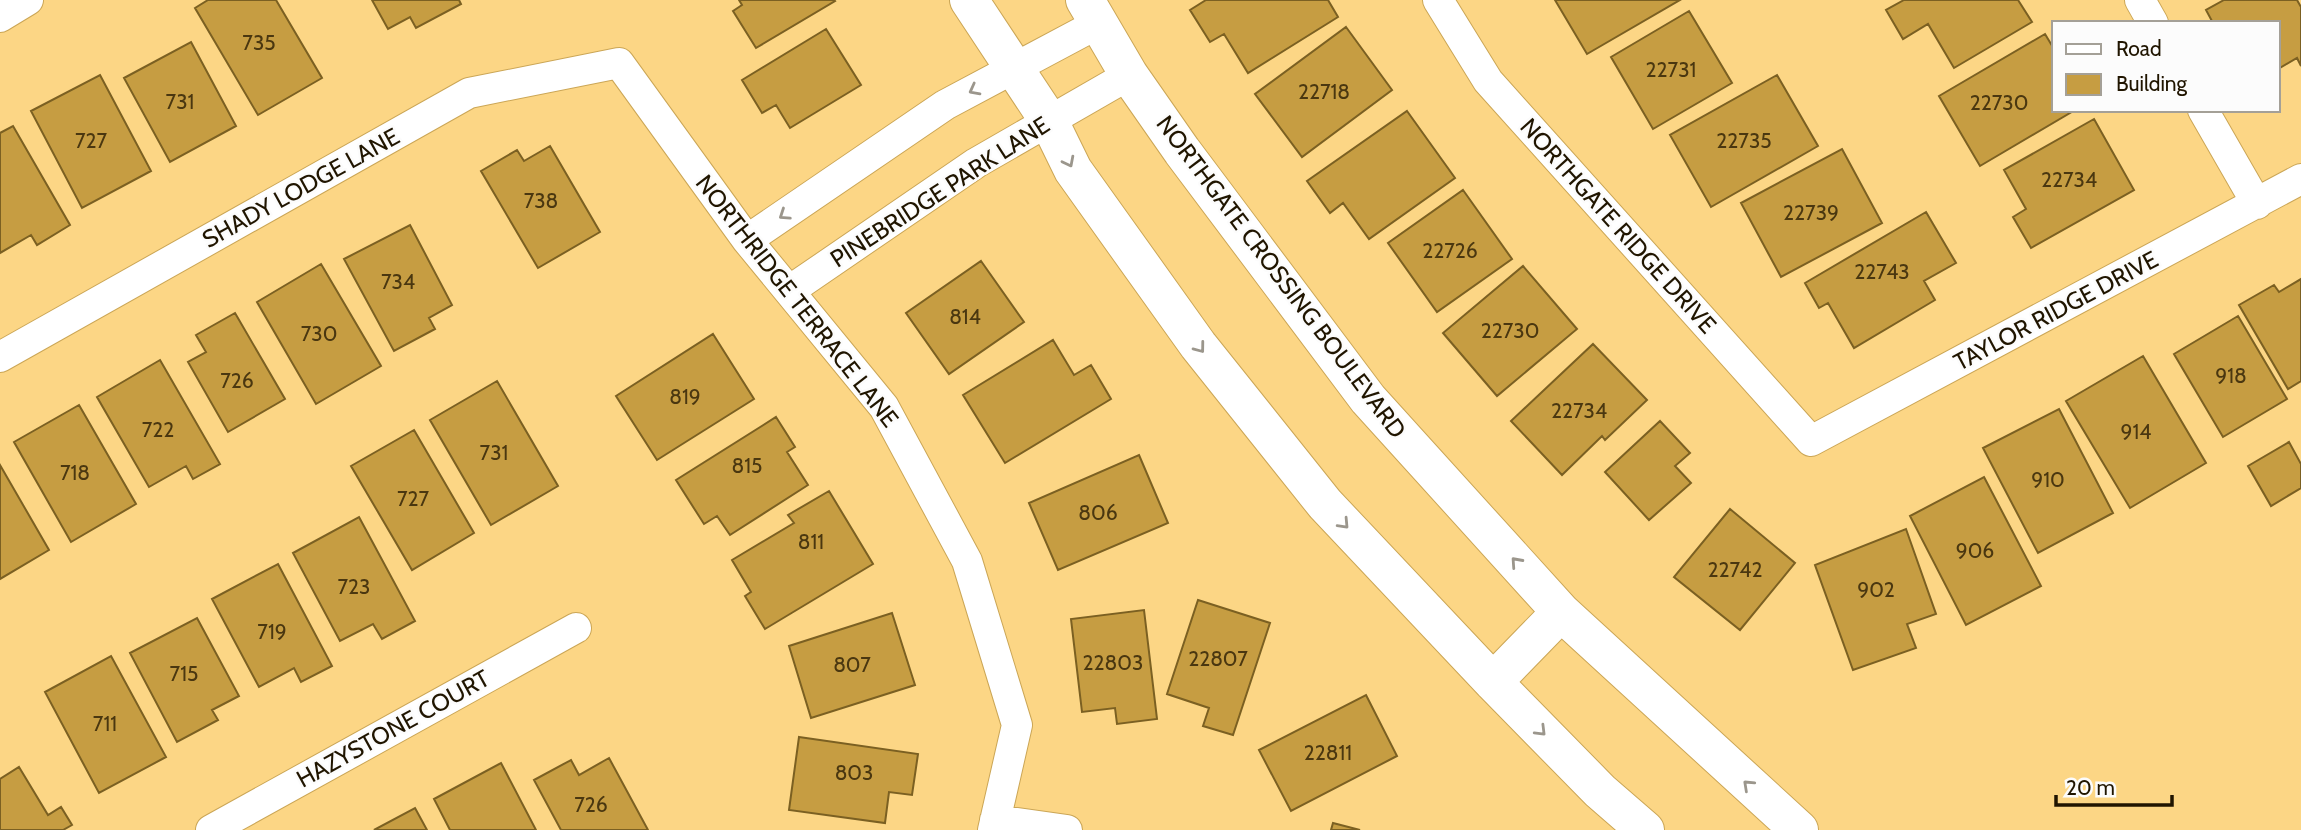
<svg xmlns="http://www.w3.org/2000/svg" width="2301" height="830" viewBox="0 0 2301 830" font-family="Cabin,sans-serif">
  <rect width="100%" height="100%" fill="#fcd685"/>
  <path fill="#c69d42" stroke="#7b6022" stroke-width="2" d="M208,0H276L322,78L258,115L195,8Z
    M372,0H459L461,4L416,28L410,17L388,29Z
    M739,0H834L835,1L756,48L733,11L742,5Z
    M1206,0H1328L1338,17L1248,73L1224,34L1210,42L1190,10Z
    M1555,0H1680L1587,54Z
    M1904,0H2018L2032,22L1954,68L1928,24L1903,39L1886,10Z
    M2224,0H2297L2301,7V66L2297,58L2278,69V23H2213L2206,10Z
    M1689,11L1732,83L1653,129L1611,57Z
    M1346,27L1392,90L1302,157L1255,94Z
    M826,29L861,85L790,128L776,105L762,113L742,80Z
    M2045,34L2054,49V110H2075L1980,166L1939,96Z
    M191,42L236,126L170,162L124,78Z
    M100,75L151,171L82,208L31,111Z
    M1777,75L1818,146L1711,207L1670,135Z
    M1407,111L1455,178L1369,239L1343,203L1330,213L1307,181Z
    M2094,119L2134,190L2031,248L2013,217L2026,209L2004,170Z
    M13,126L70,225L37,245L31,235L0,253V133Z
    M550,146L600,232L538,268L481,171L517,150L524,161Z
    M1842,149L1882,223L1781,277L1741,203Z
    M1463,190L1512,259L1437,312L1388,243Z
    M1926,212L1956,263L1924,281L1935,300L1854,348L1828,303L1819,308L1805,283Z
    M410,225L452,305L429,318L435,329L394,351L344,259Z
    M981,261L1024,322L949,374L906,313Z
    M321,264L381,366L316,404L257,302Z
    M1523,266L1577,329L1497,396L1443,333Z
    M2301,279V381L2288,389L2239,305L2274,285L2279,292Z
    M235,313L285,399L228,432L188,362L206,352L196,335Z
    M2238,316L2287,399L2223,437L2174,354Z
    M713,334L754,399L657,460L616,396Z
    M1053,340L1074,375L1091,365L1111,399L1005,463L963,395Z
    M1593,344L1647,400L1605,440L1602,436L1562,475L1511,421Z
    M2143,356L2206,463L2130,508L2066,401Z
    M160,360L220,464L193,479L186,466L149,487L97,397Z
    M497,381L558,486L491,525L430,420Z
    M79,405L136,504L71,542L14,442Z
    M2059,409L2113,513L2038,553L1983,448Z
    M776,417L795,447L787,452L808,485L730,535L717,516L704,524L676,480Z
    M1660,421L1690,453L1675,466L1691,483L1649,520L1605,472Z
    M414,430L474,533L412,570L351,466Z
    M2289,442L2301,464V488L2271,506L2248,466Z
    M1139,455L1168,523L1058,570L1029,503Z
    M0,465L49,550L0,579Z
    M1984,477L2041,586L1966,625L1910,516Z
    M829,491L873,564L765,629L745,596L751,592L732,560L794,523L788,515Z
    M1730,509L1795,563L1740,630L1674,577Z
    M359,517L415,621L382,639L373,624L340,641L293,553Z
    M1906,529L1936,614L1907,624L1916,648L1853,670L1815,565Z
    M278,564L332,666L301,682L294,668L259,687L212,599Z
    M1198,600L1270,623L1233,735L1203,726L1209,708L1167,694Z
    M1144,610L1157,719L1117,724L1115,708L1082,712L1071,619Z
    M892,613L915,685L811,718L789,646Z
    M197,618L239,696L212,710L218,720L177,742L130,653Z
    M111,656L166,757L99,793L45,692Z
    M1366,695L1397,756L1291,811L1259,750Z
    M799,737L918,754L912,795L889,792L885,823L789,810Z
    M609,758L648,830H561L534,780L571,760L579,775Z
    M501,763L536,830H450L434,799Z
    M19,767L48,815L61,807L72,825L63,830H0V779Z
    M415,808L427,830H374Z
    M1333,823L1360,830H1331Z"/>
  <g fill="none" stroke-linecap="round" stroke-linejoin="round">
    <defs>
      <path id="minor" d="M1438,0L1488,81L1811,441L2301,179
        M2140,0L2153,23
        M0,17L28,0
        M2203,110L2257,204
        M747,240L945,105L1099,23
        M789,291L976,163L1129,75
        M0,357L469,93L619,63L747,240L884,407L967,561L1017,725L993,830
        M995,820L1067,830
        M211,830L576,628"/>
      <path id="secondary" d="M969,0L1049,121L1073,170L1198,345L1325,504L1493,682L1600,791L1645,830
        M1085,0L1129,75L1182,151L1368,399L1561,612L1799,830
        M1493,682L1561,612"/>
    </defs>
    <use href="#minor" stroke="#cba656" stroke-width="32"/>
    <use href="#secondary" stroke="#cba656" stroke-width="40"/>
    <use href="#minor" stroke="#fff" stroke-width="30"/>
    <use href="#secondary" stroke="#fff" stroke-width="38"/>
  </g>
  <defs><path id="oneway-chevron" d="M-2-3.5L2.5 0L-2 3.5" fill="none" stroke-width="1.6" stroke-linecap="round" stroke-linejoin="round" transform="scale(1.75)"/></defs>
  <g stroke="#9b968c">
    <use href="#oneway-chevron" transform="translate(974 90) rotate(152)"/>
    <use href="#oneway-chevron" transform="translate(1069 162) rotate(63)"/>
    <use href="#oneway-chevron" transform="translate(784 215) rotate(146)"/>
    <use href="#oneway-chevron" transform="translate(1200 348) rotate(53)"/>
    <use href="#oneway-chevron" transform="translate(1344 524) rotate(47)"/>
    <use href="#oneway-chevron" transform="translate(1516 562) rotate(-132)"/>
    <use href="#oneway-chevron" transform="translate(1541 731) rotate(45)"/>
    <use href="#oneway-chevron" transform="translate(1748 785) rotate(-137)"/>
  </g>
  <g text-anchor="middle" stroke-width="5" stroke-linejoin="round" paint-order="stroke">
    <g font-size="21" fill="#4a3710">
      <text x="259" y="50">735</text>
      <text x="1671" y="77">22731</text>
      <text x="1324" y="99">22718</text>
      <text x="180" y="109">731</text>
      <text x="1999" y="110">22730</text>
      <text x="91" y="148">727</text>
      <text x="1744" y="148">22735</text>
      <text x="2069" y="187">22734</text>
      <text x="541" y="208">738</text>
      <text x="1811" y="220">22739</text>
      <text x="1450" y="258">22726</text>
      <text x="1882" y="279">22743</text>
      <text x="398" y="289">734</text>
      <text x="965" y="324">814</text>
      <text x="1510" y="338">22730</text>
      <text x="319" y="341">730</text>
      <text x="2231" y="383">918</text>
      <text x="237" y="388">726</text>
      <text x="685" y="404">819</text>
      <text x="1579" y="418">22734</text>
      <text x="158" y="437">722</text>
      <text x="2136" y="439">914</text>
      <text x="494" y="460">731</text>
      <text x="747" y="473">815</text>
      <text x="75" y="480">718</text>
      <text x="2048" y="487">910</text>
      <text x="413" y="506">727</text>
      <text x="1098" y="520">806</text>
      <text x="811" y="549">811</text>
      <text x="1975" y="558">906</text>
      <text x="1735" y="577">22742</text>
      <text x="354" y="594">723</text>
      <text x="1876" y="597">902</text>
      <text x="272" y="639">719</text>
      <text x="1218" y="666">22807</text>
      <text x="1113" y="670">22803</text>
      <text x="852" y="672">807</text>
      <text x="184" y="681">715</text>
      <text x="105" y="731">711</text>
      <text x="1328" y="760">22811</text>
      <text x="854" y="780">803</text>
      <text x="591" y="812">726</text>
    </g>
    <g font-size="24" fill="#201500" stroke="#fcfcfc">
      <text transform="translate(301 188) rotate(-29)" y="8">SHADY LODGE LANE</text>
      <text transform="translate(940 192) rotate(-33)" y="8">PINEBRIDGE PARK LANE</text>
      <text transform="translate(1618 226) rotate(48)" y="8">NORTHGATE RIDGE DRIVE</text>
      <text transform="translate(1281 277) rotate(53)" y="8">NORTHGATE CROSSING BOULEVARD</text>
      <text transform="translate(797 301) rotate(52)" y="8">NORTHRIDGE TERRACE LANE</text>
      <text transform="translate(2056 311) rotate(-28)" y="8">TAYLOR RIDGE DRIVE</text>
      <text transform="translate(393 729) rotate(-29)" y="8">HAZYSTONE COURT</text>
    </g>
  </g>
  <rect x="2052" y="21" width="228" height="91" fill="#fcfcfc" stroke="#a4a097" stroke-width="2"/>
  <rect x="2066" y="44" width="35" height="10" fill="#ffffff" stroke="#a4a097" stroke-width="2"/>
  <text x="2116" y="56" font-size="21" fill="#201500">Road</text>
  <rect x="2066" y="74" width="35" height="21" fill="#c69d42" stroke="#a4a097" stroke-width="2"/>
  <text x="2116" y="91" font-size="21" fill="#201500">Building</text>
  <path d="M2056 795v10h116v-10" fill="none" stroke="#201500" stroke-width="3.5"/>
  <text x="2066" y="795" font-size="21" fill="#201500" stroke="#fcfcfc" stroke-width="5" paint-order="stroke">20 m</text>
</svg>
